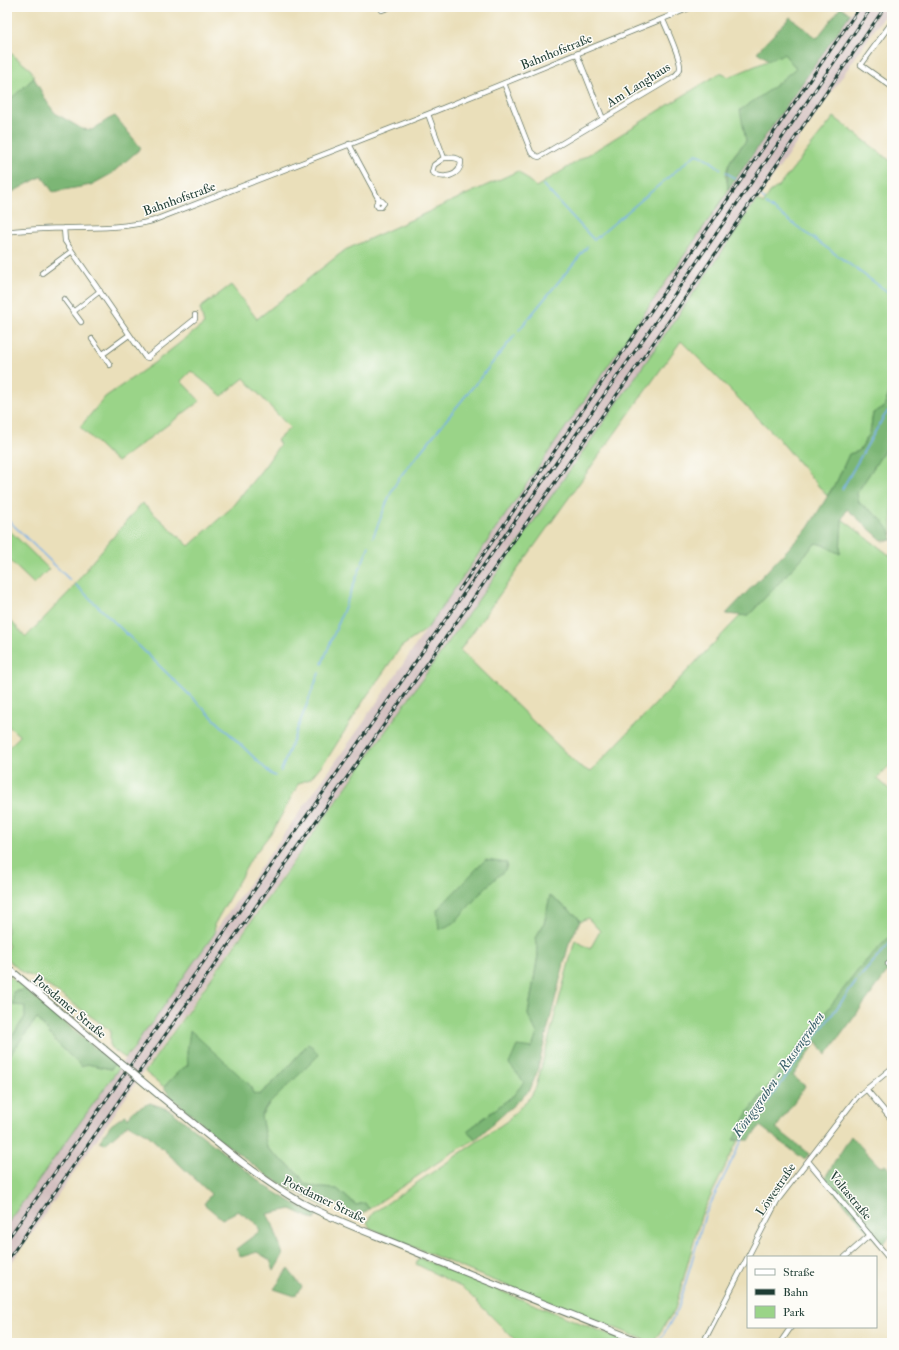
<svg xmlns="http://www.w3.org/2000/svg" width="899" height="1350" viewBox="0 0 899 1350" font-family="'IM FELL Double Pica',serif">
  <rect width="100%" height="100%" fill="#fdfcf7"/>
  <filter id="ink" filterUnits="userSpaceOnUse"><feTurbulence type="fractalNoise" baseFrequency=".025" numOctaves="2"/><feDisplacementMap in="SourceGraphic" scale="8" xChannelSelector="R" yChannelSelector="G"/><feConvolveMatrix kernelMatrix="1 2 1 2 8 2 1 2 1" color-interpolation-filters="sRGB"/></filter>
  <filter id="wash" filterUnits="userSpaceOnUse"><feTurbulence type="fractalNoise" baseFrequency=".012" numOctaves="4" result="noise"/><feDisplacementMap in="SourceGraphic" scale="16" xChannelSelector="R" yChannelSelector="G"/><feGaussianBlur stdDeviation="0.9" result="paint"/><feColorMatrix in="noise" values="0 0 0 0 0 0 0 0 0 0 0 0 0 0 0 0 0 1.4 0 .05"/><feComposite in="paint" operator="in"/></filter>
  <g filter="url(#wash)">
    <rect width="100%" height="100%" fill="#eadfba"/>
    <path fill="#d2bfbf" d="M855,7H890L630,385L144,1071L7,1269V1224L125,1058L131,1053L143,1033L155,1019L218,927L343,751L366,719L368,713L371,711L460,580L462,579L607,366L609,365L641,317L643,315L661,290L735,180L757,149L760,145Z"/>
    <path fill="#9ad488" stroke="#5c885e" d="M7,50L31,70L34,78L7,103Z
      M784,54L796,68L767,92L741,110L746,141C737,151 726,162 726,177C727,182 729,187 727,193L431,623L427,629L401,647L366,697L329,756L310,779L299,783L274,829L251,859L214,925L215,933L191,966L155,1019L143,1033L135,1047L125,1058L110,1047V1030L37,978L23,973L7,959V949L9,945L7,944V749L20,736L7,725V617L26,637L71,590L91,563L142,503L189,546L230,509L265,466L280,444L277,440L290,428L244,378L222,396L191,371L181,381L200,401L117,462L80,427L105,397L154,363L204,324L200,308L231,285L257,319L345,250L518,171L536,187L720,73L729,77Z
      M834,117L892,162V386L884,407L873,413L870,433L859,451L849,454L837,481L827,496L778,438L681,341L460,650L578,765L590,772L741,615L748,616L816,543L823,545L840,554L842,519L892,557V763L877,778L892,792V934L862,965L734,1140H738L701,1216L675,1309L653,1343L475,1273L370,1228L367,1222L373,1213L507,1121L531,1096L536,1087L575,940L590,949L600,931L588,918L580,921L577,916L550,896L544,924L535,938L538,955L528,1014L537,1033L524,1082L514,1095L467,1131L476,1139L450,1154L369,1209L365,1203L356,1205L337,1189L320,1188L305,1184L298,1173L267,1148L261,1116L309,1043L277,1079L259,1095L253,1093L187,1052L188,1065L178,1072L164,1087L145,1072L630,385L742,223L741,222L757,200L763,204L770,192L779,186Z
      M892,437V535L879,517L859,503L857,493L883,453Z
      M7,528L49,569L34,584L7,558Z
      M7,974L26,990L13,992L25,1006V1017L7,1044Z
      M37,1018L56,1042L82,1067L87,1064L111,1069L114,1064L119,1068L7,1224V1059Z
      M419,1258L630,1343H518L463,1288L416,1264Z"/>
    <path fill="#7bb674" stroke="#4d7a54" d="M841,7L850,14L728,190C725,163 730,161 746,141L740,110L767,92L796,68L784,54L769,60L757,52L790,17L817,38Z
      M34,78L47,102L55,113L82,129L92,130L107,120L115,116L141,148L111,174L91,185L53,192L42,176L7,195V102Z
      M892,386V437L883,453L857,493L859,503C871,511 892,524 892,540L883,541L847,509L842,519L840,554L823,545L816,543L748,616L726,614L808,528L837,481L849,454L859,451L870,433L873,413L884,407Z
      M485,860L507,863L506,869L486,887L454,923L439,930L437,910Z
      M550,896L577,916L580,921L569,943L537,1072L530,1090L476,1139L467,1131L514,1095L524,1082L509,1064L517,1046L532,1048L537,1033L528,1015L538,955L535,938L544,924Z
      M892,934V966L826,1055L817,1041L793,1076L805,1086L776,1128L809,1154L805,1160L760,1126L749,1140H733L749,1111L862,965Z
      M26,990L114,1064L111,1069L87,1064L82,1067L56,1042L37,1018L7,1059V1044L25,1017V1006L13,1005V992Z
      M190,1030L250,1085L253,1093L259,1095L277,1079L309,1043L319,1055L266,1107L261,1116L267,1148L298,1173L305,1184L320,1188L337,1189L356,1205L365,1203L369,1209L357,1219L346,1209L327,1199L325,1207L269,1177L222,1141L169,1095L164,1087L178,1072L188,1065L187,1052Z
      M150,1103L170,1110L267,1187L300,1207L317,1215L314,1220L291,1209L267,1214L273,1225L283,1255L274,1271L270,1260L257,1252L241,1257L236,1249L260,1231L257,1224L238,1211L222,1219L204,1204L211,1194L148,1135L128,1124L105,1144L99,1142L111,1125L125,1115L128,1118L133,1111Z
      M851,1136L879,1166L885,1165L892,1171V1235L880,1246L824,1179Z
      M288,1269L302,1287L295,1296L274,1289Z"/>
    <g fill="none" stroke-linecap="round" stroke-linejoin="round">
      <path stroke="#7ab2ea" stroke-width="1.5" d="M726,172L735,179
        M543,185L594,240L696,154C705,155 714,164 721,169
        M761,197L765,200
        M766,204L892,295
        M519,330L587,247
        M842,489L883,418L888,411L892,409
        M7,519L70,580
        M373,537L391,492L399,478L515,335
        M76,585L271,774L275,776
        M322,664L369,546
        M281,771L319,673
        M659,1342L678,1309L705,1215L747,1130L859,978L892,941"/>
    </g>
  </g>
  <g filter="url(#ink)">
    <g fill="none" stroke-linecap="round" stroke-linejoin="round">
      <defs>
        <path id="street" d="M668,7L672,16
          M382,10L390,7
          M892,22L861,65L892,87
          M577,54L603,119
          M504,83L531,152L536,156L539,157L675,76C677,73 680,72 680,68C681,60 667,29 663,20
          M428,114L444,158L434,165L432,172C442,180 461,177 461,161C456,156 450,158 444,158
          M349,144L379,200L377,202L376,204L378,207H381L384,203L382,201L379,200
          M64,228L65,241L145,357L148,358L149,356L195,319V315
          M7,232C18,230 30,230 41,229C78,227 116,230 152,221L428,114L692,7
          M42,273L72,251
          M64,299L81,322
          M73,312L100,291
          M92,339L110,365
          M103,354L129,335
          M888,964L892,969
          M866,1089L892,1120
          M808,1161L892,1262
          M845,1257L870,1235
          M703,1343L777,1201L857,1097L892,1068
          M780,1343L791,1327
          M890,1343L892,1340"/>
        <path id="secondary" d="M7,967L104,1049
          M160,1096C205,1132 252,1175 302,1203C338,1222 378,1236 416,1252C491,1283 567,1313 643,1343"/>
      </defs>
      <use href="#street" stroke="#667663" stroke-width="6"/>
      <use href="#secondary" stroke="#667663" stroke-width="8"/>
      <use href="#street" stroke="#fff" stroke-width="4.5"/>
      <use href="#secondary" stroke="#fff" stroke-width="6"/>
      <defs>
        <path id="rail" d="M459,590L860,7
          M7,1240L652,327L872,7
          M7,1261L101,1126L678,308L885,7"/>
      </defs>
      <use href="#rail" stroke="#1f3d34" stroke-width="3"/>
      <use href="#rail" stroke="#fdfcf7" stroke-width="1.5" stroke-dasharray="4.5" stroke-linecap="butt"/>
      <defs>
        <path id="secondary-bridge" d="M104,1049L160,1096"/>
      </defs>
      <use href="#secondary-bridge" stroke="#667663" stroke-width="8" stroke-linecap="butt"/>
      <use href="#secondary-bridge" stroke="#fff" stroke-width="6"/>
    </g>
  </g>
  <g text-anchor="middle" stroke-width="3" stroke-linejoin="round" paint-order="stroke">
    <g font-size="13" fill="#1f3d34" stroke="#fdfcf7">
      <text transform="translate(556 51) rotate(-22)" y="5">Bahnhofstraße</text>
      <text transform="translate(638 84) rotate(-32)" y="5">Am Langhaus</text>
      <text transform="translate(179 198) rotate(-20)" y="5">Bahnhofstraße</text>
      <text transform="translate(70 1006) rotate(40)" y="5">Potsdamer Straße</text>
      <text transform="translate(775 1189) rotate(-56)" y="5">Löwestraße</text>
      <text transform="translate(851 1195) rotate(50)" y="5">Voltastraße</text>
      <text transform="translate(325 1199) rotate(26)" y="5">Potsdamer Straße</text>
    </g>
    <g font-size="14" font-style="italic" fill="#3a606b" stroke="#fdfcf7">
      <text transform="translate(778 1074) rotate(-55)" y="5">Königsgraben - Russengraben</text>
    </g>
  </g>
  <rect width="899" height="1350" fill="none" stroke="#fdfcf7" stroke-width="24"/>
  <rect x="747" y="1256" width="130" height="72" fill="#fdfcf7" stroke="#a4b0a9"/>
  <rect x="755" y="1269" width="20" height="6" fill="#ffffff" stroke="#a4b0a9"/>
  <text x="783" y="1276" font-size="12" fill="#1f3d34">Straße</text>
  <rect x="755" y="1289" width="20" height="6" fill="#1f3d34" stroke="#a4b0a9"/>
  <text x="783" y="1296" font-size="12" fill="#1f3d34">Bahn</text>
  <rect x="755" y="1306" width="20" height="12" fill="#9ad488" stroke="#a4b0a9"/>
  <text x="783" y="1316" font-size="12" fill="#1f3d34">Park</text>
</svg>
